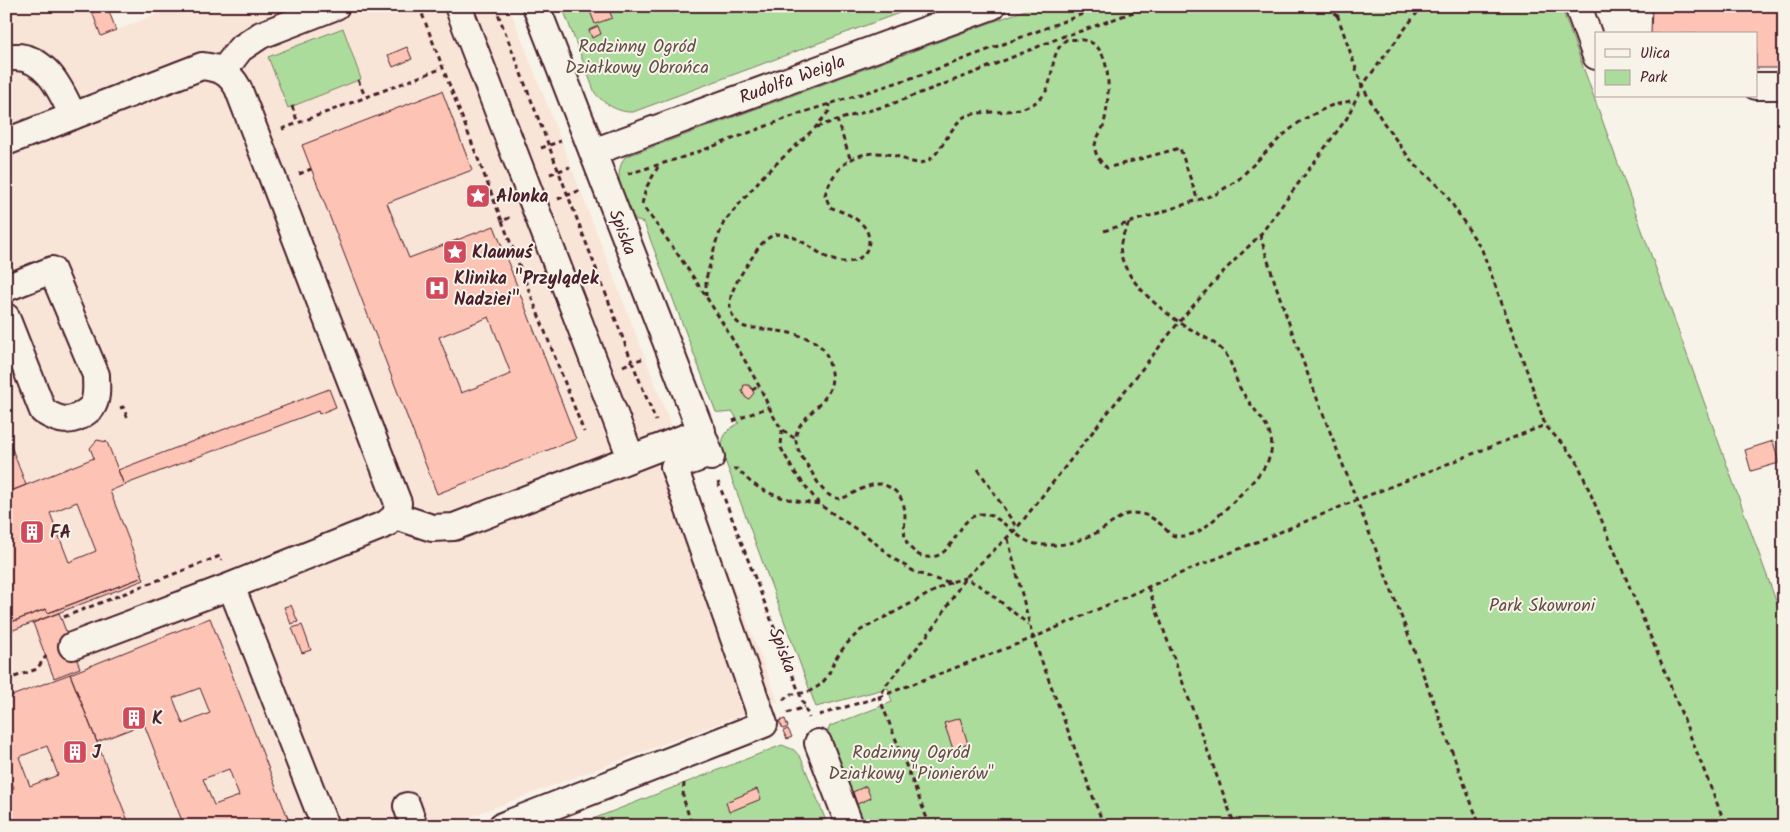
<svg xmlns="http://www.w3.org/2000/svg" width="1790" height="832" viewBox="0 0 1790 832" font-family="Kalam,sans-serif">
  <rect width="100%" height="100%" fill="#f7f3e8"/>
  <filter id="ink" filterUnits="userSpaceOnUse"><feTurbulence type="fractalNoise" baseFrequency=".02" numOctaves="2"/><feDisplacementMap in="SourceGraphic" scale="10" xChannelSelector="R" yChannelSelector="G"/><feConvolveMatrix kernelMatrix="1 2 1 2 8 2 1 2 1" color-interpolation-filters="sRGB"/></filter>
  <g filter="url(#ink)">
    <path fill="#f9e5d8" d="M6,6H89L101,36L178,6H509L778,701L459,821L460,826H6Z"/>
    <path fill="#acdc9c" stroke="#7b7e64" d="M562,6H918L633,112C619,113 604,104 595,93Z
      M1036,6H1561L1784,623V826H860L825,738L830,726L892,702L888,688L816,707L722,452C721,437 726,430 739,423L733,412L723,413L716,412L644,223L632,219C625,199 611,177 625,157Z
      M343,28L361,79L288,108L268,57Z
      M782,745L794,750L801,758L828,826H575Z"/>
    <path fill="#fdc3b4" stroke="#4a1f2b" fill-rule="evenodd" d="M90,6H107L116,30L101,36Z
      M588,6H608L612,18L595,24Z
      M1652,6H1784V68H1756V34H1651Z
      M598,26L601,34L592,38L589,30Z
      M407,47L412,59L393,67L388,55Z
      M442,91L472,170L387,203L409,258L494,226L576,439L437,494L302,145ZM489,317L511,374L461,393L439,337Z
      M744,385H748L750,386L754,393L749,399L746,398L742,391Z
      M329,389L336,407L319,414L318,411L124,485L118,470Z
      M6,433L26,485L6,493Z
      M97,440L107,442L124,485L110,491L143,577L48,613L46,609L6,624V493L94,458L90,448ZM77,502L96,551L69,562L50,513Z
      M1773,441L1779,463L1751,471L1745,450Z
      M143,577L144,580L8,632L6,624L46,609L48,613Z
      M291,605L298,622L291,624L284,607Z
      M59,613L80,668L54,678L33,623Z
      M210,618L291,826H184L144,724L97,742L70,674ZM200,688L210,713L183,724L173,698ZM229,769L239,796L214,805L203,779Z
      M302,625L311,650L302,653L292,628Z
      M6,628L10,638L6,643Z
      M70,674L130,826H6V791L14,788L6,767V698ZM47,746L58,775L30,786L19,757Z
      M960,718L968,744L953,749L944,723Z
      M785,719L788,727L783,729L779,721Z
      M788,729L792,737L787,739L783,731Z
      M866,786L871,798L857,804L853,792Z
      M757,789L761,799L729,812L726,802Z"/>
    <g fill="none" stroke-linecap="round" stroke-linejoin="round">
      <defs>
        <path id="minor" d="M458,6L631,458
          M536,6L711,457
          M1578,6L1596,56
          M6,58C43,50 61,89 73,116
          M224,70L240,49L261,35L336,6
          M1756,86H1784
          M6,142L202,66C220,68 229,72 238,88L398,503L396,516L386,524L231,586L72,646
          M593,152L992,6
          M6,288L52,270L96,375C96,385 98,398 92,407C91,409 88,410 86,412C70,424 59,421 43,411L6,317
          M396,516L432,528L454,527L702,431
          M231,586L325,826
          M818,743L850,826
          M407,806L414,826
          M502,826L764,724L674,467L710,454"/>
      </defs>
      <use href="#minor" stroke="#4a1f2b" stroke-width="30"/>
      <path stroke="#4a1f2b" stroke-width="3" stroke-dasharray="5 4" stroke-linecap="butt" d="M419,6L502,221L511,217
        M495,6L632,362L645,358
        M1329,6L1338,17
        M1337,6L1338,17L1362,86L1383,122L1413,163L1443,190L1482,250L1527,371L1545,425L1576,459L1659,657L1726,826
        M358,80L365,96
        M292,106L298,123
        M817,127L837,120
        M282,129L443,68
        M541,148L561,141
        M850,158L837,120L889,105L981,70L1064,36L1081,31L1150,6
        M299,174L311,169
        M550,174L570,167
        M628,174L690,155L801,113L924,74L1104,6
        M558,199L581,190
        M642,204L646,188L658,167
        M645,209C687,265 726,325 759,386C769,404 775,430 795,438
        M502,221L584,432
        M1129,223C1126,229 1122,236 1121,243C1115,273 1161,311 1184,325C1196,333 1210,339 1220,348C1232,358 1233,373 1239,386C1252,413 1286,433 1265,466C1256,481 1213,523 1198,532C1191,535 1179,538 1172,535C1169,533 1165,529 1163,526C1152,517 1142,511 1128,514C1120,516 1113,523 1106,527C1084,541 1062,548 1036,544C1016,541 1000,512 981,514C955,517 956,560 926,557C922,557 918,555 915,552C892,535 917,512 895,491C891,488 885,484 880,484C865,484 853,495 840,499C836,498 832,497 829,495C822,491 815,478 811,471C805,462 795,449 796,437C796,419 827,405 831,385C833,378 830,367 828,359C820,332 779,332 756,328C753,328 748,328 745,327C736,324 729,313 730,303C731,287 744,270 753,256C758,247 769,233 781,234C805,236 824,264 846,262C871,261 877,233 857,220C850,214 839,211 830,207L825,195C835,162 861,146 896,156C905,159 914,165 925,162C940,157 949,127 964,117C968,114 974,114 979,113C1000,111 1025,113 1041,98C1057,82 1047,54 1066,40C1074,39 1085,39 1092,43C1114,55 1109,107 1103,127C1100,134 1094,141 1095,149C1096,157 1102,163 1107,168L1180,148L1198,201
        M1104,231L1216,194L1239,179L1281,137L1302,120L1330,106L1354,100
        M1260,235C1287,326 1323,413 1357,501C1399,609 1439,717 1480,826
        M706,296V279L716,242L724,222L764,175L815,128L829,111L830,104
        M623,366L632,362L656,421
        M752,390L760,386
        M120,408L123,407L128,419
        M733,421L769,407
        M782,430L781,448L793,470L820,505L868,537L894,559L915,572L938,580L951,582L965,578L982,587L1028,624
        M733,469H737C743,474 748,481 755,485C774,498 798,502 820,504
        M978,469L1017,528
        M718,482L809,718
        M1008,539L1033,638L1104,826
        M1148,587L1235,826
        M64,617L220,556L222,561
        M6,680L37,669L46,656
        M783,700L791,694C805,694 818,690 826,678C831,672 832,663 837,657C844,646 852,638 861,630L951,582
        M787,713L805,707
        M819,715L879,697L1033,638L1148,587L1357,500L1545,425
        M684,783L683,797L692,826
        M930,826L879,697L886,685L934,627L965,578L1017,528L1179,322L1221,274L1260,235L1347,118L1362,86L1422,6"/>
      <use href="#minor" stroke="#f7f3e8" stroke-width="26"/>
    </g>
  </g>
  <defs>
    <symbol id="sight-square" viewBox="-11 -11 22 22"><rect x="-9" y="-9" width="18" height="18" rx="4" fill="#d1495b" stroke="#f7f3e8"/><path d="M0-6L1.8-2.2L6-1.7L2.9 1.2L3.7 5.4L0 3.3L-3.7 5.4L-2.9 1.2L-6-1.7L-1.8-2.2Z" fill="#fff"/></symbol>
    <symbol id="hospital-square" viewBox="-11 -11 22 22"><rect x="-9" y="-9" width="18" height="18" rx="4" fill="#d1495b" stroke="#f7f3e8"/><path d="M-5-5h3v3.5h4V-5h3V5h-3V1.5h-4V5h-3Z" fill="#fff"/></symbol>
    <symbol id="building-square" viewBox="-11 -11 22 22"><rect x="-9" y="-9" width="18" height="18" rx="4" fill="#d1495b" stroke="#f7f3e8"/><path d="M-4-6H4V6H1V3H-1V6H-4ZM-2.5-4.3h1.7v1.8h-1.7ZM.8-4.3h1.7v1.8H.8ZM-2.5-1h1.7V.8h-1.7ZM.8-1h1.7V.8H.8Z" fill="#fff"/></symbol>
  </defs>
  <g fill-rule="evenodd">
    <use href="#sight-square" x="464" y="182" width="28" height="28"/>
    <use href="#sight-square" x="441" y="238" width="28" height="28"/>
    <use href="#hospital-square" x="423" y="274" width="28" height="28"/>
    <use href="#building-square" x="18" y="518" width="28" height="28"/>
    <use href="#building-square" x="120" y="704" width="28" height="28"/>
    <use href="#building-square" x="61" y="738" width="28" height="28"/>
  </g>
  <g text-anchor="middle" stroke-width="4" stroke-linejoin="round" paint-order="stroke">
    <g font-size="18" fill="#624e47" stroke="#f7f3e8">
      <text x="637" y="52">Rodzinny Ogród<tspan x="637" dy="21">Działkowy Obrońca</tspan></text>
      <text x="1542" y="611">Park Skowroni</text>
      <text x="911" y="758">Rodzinny Ogród<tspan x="911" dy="21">Działkowy "Pionierów"</tspan></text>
    </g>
    <g font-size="18" fill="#4a1f2b" stroke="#f7f3e8">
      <text transform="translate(792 79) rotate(-20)" y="6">Rudolfa Weigla</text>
      <text transform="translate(623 232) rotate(69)" y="6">Spiska</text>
      <text transform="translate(783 650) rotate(69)" y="6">Spiska</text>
    </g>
    <g font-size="18" font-weight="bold" fill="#4a1f2b" stroke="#f7f3e8" text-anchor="start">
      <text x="496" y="202">Alonka</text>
      <text x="472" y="258">Klaunuś</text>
      <text x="454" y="284">Klinika "Przylądek<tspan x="454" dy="21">Nadziei"</tspan></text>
      <text x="50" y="538">FA</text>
      <text x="152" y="724">K</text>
      <text x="92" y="758">J</text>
    </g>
  </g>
  <rect width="1790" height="832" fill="none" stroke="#f7f3e8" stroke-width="25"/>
  <rect x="12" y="12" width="1765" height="807" fill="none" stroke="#4a1f2b" stroke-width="2" filter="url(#ink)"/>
  <rect x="1595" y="32" width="162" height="65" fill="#f7f3e8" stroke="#b29e9c"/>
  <rect x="1605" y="49" width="25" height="8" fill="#f7f3e8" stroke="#b29e9c"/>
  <text x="1640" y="58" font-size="15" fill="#4a1f2b">Ulica</text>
  <rect x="1605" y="70" width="25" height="15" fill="#acdc9c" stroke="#b29e9c"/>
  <text x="1640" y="82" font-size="15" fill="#4a1f2b">Park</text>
</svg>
